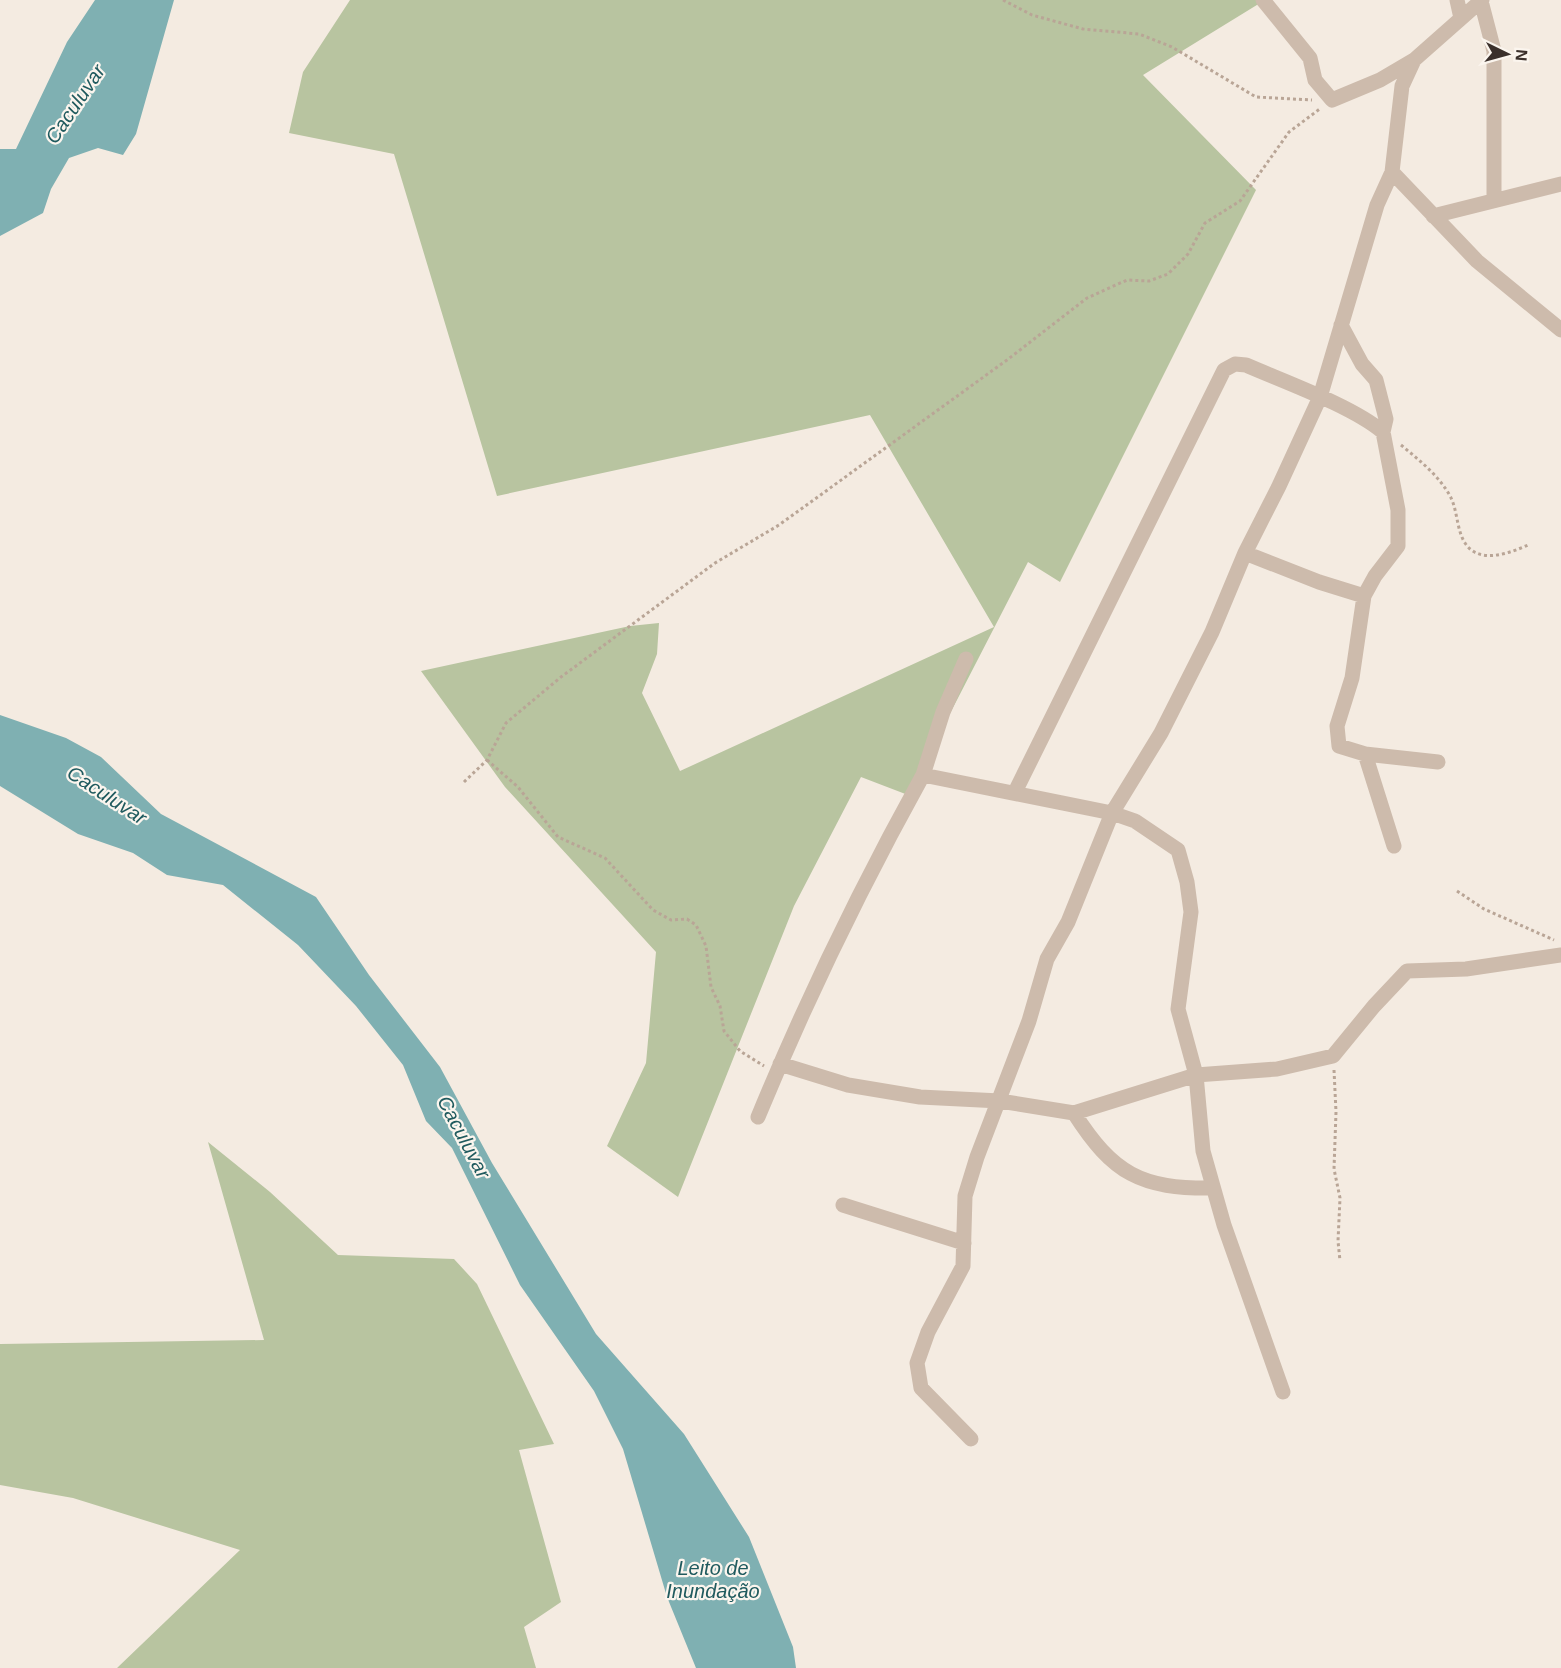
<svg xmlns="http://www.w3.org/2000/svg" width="1561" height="1668" viewBox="0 0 1561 1668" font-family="Arial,sans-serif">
  <rect width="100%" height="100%" fill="#f4ebe1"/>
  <path fill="#b8c4a0" d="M350,0H1265L1143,75L1256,190L1060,582L1028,562L908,795L861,777L794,906L678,1197L607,1146L646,1063L656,952L505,787L421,671L630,626L659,623L657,654L642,693L680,771L994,627L870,415L497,496L394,154L289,133L303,72Z
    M208,1142L270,1192L338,1255L454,1259L477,1284L554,1444L519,1450L561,1602L524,1627L536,1668H117L240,1550L73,1498L0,1485V1344L264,1340Z"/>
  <path fill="#7fb0b2" d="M95,0H174L136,134L123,155L98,148L69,158L51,189L43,213L0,236V149H16L67,42Z
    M0,715L66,738L101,757L161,814L316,897L369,975L440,1067L492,1163L596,1334L684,1434L749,1537L793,1647L796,1668H696L667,1597L623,1449L594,1391L520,1285L452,1148L426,1121L403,1065L356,1006L298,945L223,885L167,875L133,853L78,834L0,786Z"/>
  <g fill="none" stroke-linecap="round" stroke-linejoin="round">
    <path stroke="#b9a596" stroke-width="3" stroke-dasharray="3 3" stroke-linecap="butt" d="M1003,0L1032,15L1083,29L1139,34L1172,47L1256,97L1312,100
      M1401,445C1419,460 1437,474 1449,494C1458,509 1456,529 1465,543C1479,565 1510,553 1528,545
      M487,760L518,787L558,837L605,858L653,910L671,920L687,919L696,925L706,946L711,987L720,1006L724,1031L740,1051L764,1066
      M464,782L487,760L506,723L561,677L715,563L779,525L1007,360L1087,298L1127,280L1149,281L1168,274L1188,254L1205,223L1240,201L1289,132L1321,108
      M1457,891L1484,909L1554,940
      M1334,1070L1336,1112L1334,1169L1340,1198L1338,1241L1340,1261"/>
    <path stroke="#cdbbac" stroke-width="15" d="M1263,0L1310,58L1315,80L1332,100L1380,80L1414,60
      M1457,0L1461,18
      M1481,1L1494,51V199
      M1392,172L1477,261L1561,330
      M1433,216L1561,184
      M1341,325L1362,364L1376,380L1386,419L1383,432
      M1245,553L1319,582L1364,596
      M1365,754L1394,846
      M923,775L943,712L966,659
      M1015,792L1224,370L1235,364L1246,365C1285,382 1352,406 1383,432L1398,510V546L1375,576L1364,596L1352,678L1337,726L1339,746L1365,754L1438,762
      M780,1064L848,1085L920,1097L1000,1101L1074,1113L1196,1075L1178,1009L1191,912L1187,882L1178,850L1135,821L1112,813L1068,922L1047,959L1029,1021L977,1157L965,1196L963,1266L928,1332L917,1363L921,1388L971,1439
      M1074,1113C1113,1174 1141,1189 1213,1188
      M758,1117C807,998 861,887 923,775L1112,813L1161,733L1212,632L1245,553L1279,486L1320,397L1377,205L1392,172L1402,86L1414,60L1482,0
      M843,1205L964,1243
      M1283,1392L1224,1225L1203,1151L1196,1075L1277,1069L1333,1056L1374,1006L1407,971L1466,969L1561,955"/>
  </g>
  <g text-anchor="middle" stroke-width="4.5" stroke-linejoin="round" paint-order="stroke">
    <g font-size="20" font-style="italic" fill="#1f5a5e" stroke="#fbf5ee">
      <text transform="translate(75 104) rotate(-56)" y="7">Caculuvar</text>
      <text transform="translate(107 795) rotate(33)" y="7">Caculuvar</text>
      <text transform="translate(464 1137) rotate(62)" y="7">Caculuvar</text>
      <text x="713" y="1575">Leito de<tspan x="713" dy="23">Inundação</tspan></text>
    </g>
  </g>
  <g transform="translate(1507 54) rotate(95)" stroke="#fbf5ee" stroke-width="4.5" paint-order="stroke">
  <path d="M0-4.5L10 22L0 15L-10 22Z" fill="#3b302b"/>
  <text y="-9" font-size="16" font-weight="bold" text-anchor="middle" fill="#3b302b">N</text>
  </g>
</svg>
